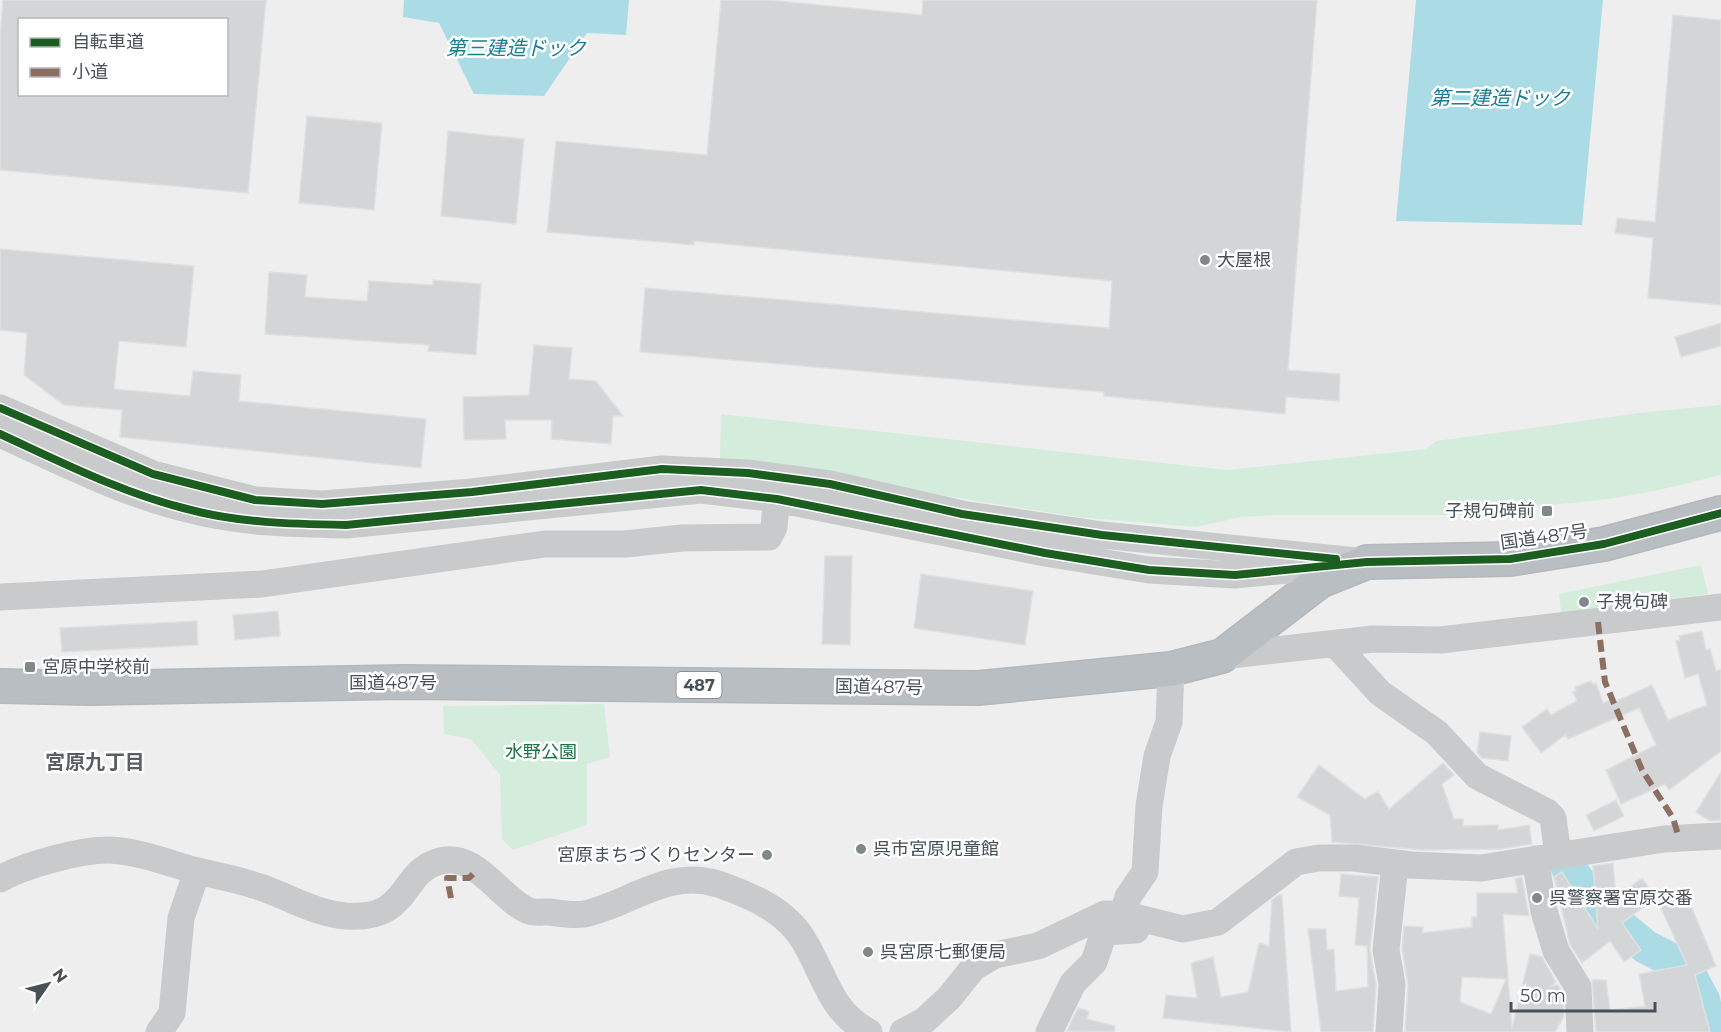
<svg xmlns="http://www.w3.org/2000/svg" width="1721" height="1032" viewBox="0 0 1721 1032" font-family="Montserrat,'Noto Sans JP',sans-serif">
  <rect width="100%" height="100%" fill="#eee"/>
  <path fill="#d4ecdc" d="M1721,405V475C1681,485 1640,495 1599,500C1557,506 1516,504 1475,515H1276L1241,517L1196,527L1078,517L720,460L721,414L1227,470L1426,449L1436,441L1647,412Z
    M1701,565L1708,594L1561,613L1559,594Z
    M604,704L610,757L587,764V825L513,850L502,839L500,775L471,739L444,734L443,706Z"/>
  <path fill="#abdce6" d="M404,0H629L626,35L587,33L544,96L474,94L439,23L403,17Z
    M1416,0H1603L1582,225L1396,221Z"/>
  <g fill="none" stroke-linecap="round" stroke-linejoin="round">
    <path stroke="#abdce6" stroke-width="34" d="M1567,866L1601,910L1646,947L1685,967L1703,1000L1711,1032"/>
  </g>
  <path fill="#d4d5d6" stroke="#dfe0e1" stroke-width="1.5" fill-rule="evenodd" d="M3,0H266L248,193L0,170V37ZM20,20H226V94H20Z
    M721,0H769L922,15L923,0H1317L1288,370L1340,374L1339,401L1286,397L1285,414L1104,396V392L640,352L645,288L1109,328L1112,281L694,241V245L547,232L556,141L707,155Z
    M1673,15L1721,20V305L1648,298L1653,238L1615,233L1617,218L1655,222Z
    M307,116L382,123L374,210L299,203Z
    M448,131L524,139L516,224L441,216Z
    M0,249L194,266L186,347L119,341L114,389L190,396L193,371L241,375L239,401L426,419L421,468L120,437L122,410L64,405L24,375L27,333L0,330Z
    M269,272L307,275L305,297L367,301L369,281L433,285V280L481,284L476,355L428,351L429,345L265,334Z
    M1721,323V346L1681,357L1675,337Z
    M534,345L572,348L569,379L596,381L623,416H613L611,444L551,439L552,420H505L506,439L464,440L463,397L529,395Z
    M825,556H852L850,645L822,644Z
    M921,574L1033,591L1025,645L914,628Z
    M278,611L280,636L235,640L233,615Z
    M197,621L198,645L62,652L60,628Z
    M1702,631L1706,650L1710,649L1716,671L1721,669V751L1669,790L1665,784L1621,804L1606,770L1656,745L1639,708L1568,739L1565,735L1541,753L1522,727L1547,709L1551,715L1577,701L1573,692L1576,691L1575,687L1591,681L1593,684L1596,683L1603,703L1611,700L1612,703L1652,685L1668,720L1707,705L1698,674L1685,678L1676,641L1680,640L1679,636Z
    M1480,732L1511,736L1508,761L1482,758L1477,753Z
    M1443,763L1454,775L1442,784L1454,819H1463V826L1498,825V830L1529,825L1532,844L1501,849L1422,850L1332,842L1330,815L1297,797L1319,765L1365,799L1378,791L1389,809Z
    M1721,772V820L1710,821L1696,812Z
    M1616,800L1624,816L1594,831L1586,815Z
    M1613,863L1616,897L1642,878L1656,898L1622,923L1641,950L1624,962L1610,941L1582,963L1570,945L1554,877L1562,872L1598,929L1593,866Z
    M1341,874L1378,877L1370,949L1376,985L1373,1032H1321L1308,929H1326L1327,950L1334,949L1336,991L1368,987L1367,946L1355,945L1359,898L1339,896Z
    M1522,877L1529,916L1503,914L1512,1028L1530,954L1542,957L1556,982L1551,986L1558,985L1562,992L1564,1016L1555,1032H1405L1408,985L1402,949L1404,926L1423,927L1422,933L1472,927V917H1477V893H1518L1515,879ZM1462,977L1506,979L1491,1014L1460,1002Z
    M1683,894L1684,897L1687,896L1716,966L1695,975L1710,1032H1596L1592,980H1606L1610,1010L1645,1006L1639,974L1687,965L1659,904Z
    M1279,895H1282L1291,1032L1163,1018L1166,995L1197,998L1191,963L1213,957L1221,997L1248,992L1259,943L1269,946L1272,900Z
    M1078,1008L1089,1011L1087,1019L1115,1026L1114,1032L1067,1031Z"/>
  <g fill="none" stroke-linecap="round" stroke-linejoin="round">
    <defs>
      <path id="highway" d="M0,686L90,688L404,682L978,688L1171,669L1222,656L1320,581L1367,562L1510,559L1604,544L1721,513"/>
    </defs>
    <use href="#highway" stroke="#b3b8bc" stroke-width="36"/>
    <path stroke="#c8cacc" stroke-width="27" d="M0,408L153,474L255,500L322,504L472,492L662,469L748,473L830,484L962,514L1102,535L1367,562
      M0,434C61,462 122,493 187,509C239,523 292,524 346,525L701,490L777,499L1045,553L1149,570L1235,575L1309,568
      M0,597L262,584L545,544H625L682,538L769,537L774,527L778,481
      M1336,645L1380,693L1437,733L1477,776L1547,812L1553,818L1558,855
      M1222,656L1373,639L1440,640L1721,607
      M1535,859L1544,911L1556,951L1578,987L1580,1032
      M0,879C24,865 83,849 111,850C139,852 166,862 193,870C214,875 236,879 257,886C288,896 313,913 346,916C412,920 398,873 440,861C476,851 501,900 529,911C534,913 543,912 549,912C560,913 573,916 584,914C631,904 667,868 718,884C750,895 786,910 804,941C825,975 830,1012 869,1032
      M1123,914L1128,897L1145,872L1149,806L1157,756L1169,722L1171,669
      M159,1032L172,1013L181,918L197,871
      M903,1032L924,1021L949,998L973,968L995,955L1038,946L1105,914H1123L1183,929L1218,922L1296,862L1319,858H1354L1411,865L1481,868L1664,839L1721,836
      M1049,1032L1073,983L1094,962L1104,932L1136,930
      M1389,1032L1392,984L1386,950L1395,864"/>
    <use href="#highway" stroke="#b9bec2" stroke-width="33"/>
    <path stroke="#8d6e63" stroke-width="6" stroke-dasharray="12 6" stroke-linecap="butt" d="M1598,622L1605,682L1642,770L1673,818L1679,838
      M451,898L447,878H469L477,870"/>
    <defs>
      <path id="cycleway" d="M0,408L153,474L255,500L322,504L472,492L662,469L748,473L830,484L962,514L1102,535L1336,559
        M0,434C61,462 122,493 187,509C239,523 292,524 346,525L701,490L777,499L1045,553L1149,570L1235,575L1367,562L1510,559L1604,544L1721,513"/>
    </defs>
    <use href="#cycleway" stroke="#fff" stroke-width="11"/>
    <use href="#cycleway" stroke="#1b5e20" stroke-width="8"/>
  </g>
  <g fill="#81888c" stroke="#fff" stroke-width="2">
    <circle cx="1205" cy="260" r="6"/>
    <rect x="1541" y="505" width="12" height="12" rx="3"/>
    <circle cx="1584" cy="602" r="6"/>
    <rect x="24" y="661" width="12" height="12" rx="3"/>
    <circle cx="861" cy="849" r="6"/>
    <circle cx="767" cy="855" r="6"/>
    <circle cx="1537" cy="898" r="6"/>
    <circle cx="868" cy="952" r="6"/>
  </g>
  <g text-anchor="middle" stroke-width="5" stroke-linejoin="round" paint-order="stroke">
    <rect fill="#fff" stroke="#7e858a" stroke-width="1.5" x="676.5" y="672" width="45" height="26" rx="4.5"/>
    <g font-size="16" font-weight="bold" fill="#465158">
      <text x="699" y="691">487</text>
    </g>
    <g font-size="18" fill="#465158" stroke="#fff" text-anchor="start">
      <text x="1217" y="266">大屋根</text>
      <text x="1535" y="517" text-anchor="end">子規句碑前</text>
      <text x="1596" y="608">子規句碑</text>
      <text x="42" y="673">宮原中学校前</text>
      <text x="873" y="855">呉市宮原児童館</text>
      <text x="755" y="861" text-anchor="end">宮原まちづくりセンター</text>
      <text x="1549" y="904">呉警察署宮原交番</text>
      <text x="880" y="958">呉宮原七郵便局</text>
    </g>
    <g font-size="18" fill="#465158" stroke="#fff">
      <text transform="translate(1544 537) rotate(-8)" y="6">国道487号</text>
      <text x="393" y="689">国道487号</text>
      <text transform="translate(879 687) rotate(1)" y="6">国道487号</text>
    </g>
    <g font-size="18" fill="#1e7345" stroke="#fff">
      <text x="541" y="758">水野公園</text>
    </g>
    <g font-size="20" font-style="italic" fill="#187e93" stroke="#fff">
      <text x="516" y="55">第三建造ドック</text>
      <text x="1500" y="105">第二建造ドック</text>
    </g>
    <g font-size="20" font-weight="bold" fill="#5a5d61" stroke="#fff">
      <text x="95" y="769">宮原九丁目</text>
    </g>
  </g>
  <rect x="18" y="18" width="210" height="78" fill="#ffffff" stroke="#b5b9bc" stroke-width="1.5"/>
  <rect x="30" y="38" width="30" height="9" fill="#1b5e20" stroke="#b5b9bc" stroke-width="1.5"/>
  <text x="72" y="48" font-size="18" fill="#465158">自転車道</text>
  <rect x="30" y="68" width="30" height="9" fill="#8d6e63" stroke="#b5b9bc" stroke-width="1.5"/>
  <text x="72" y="78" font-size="18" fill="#465158">小道</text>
  <g transform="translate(48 984) rotate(55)" stroke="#ffffff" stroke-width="4.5" paint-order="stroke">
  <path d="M0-4.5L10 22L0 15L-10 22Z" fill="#465158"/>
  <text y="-9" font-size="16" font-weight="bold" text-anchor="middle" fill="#465158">N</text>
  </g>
  <path d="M1511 1002v9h144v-9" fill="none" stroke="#465158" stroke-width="3"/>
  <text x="1520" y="1002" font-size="18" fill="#465158" stroke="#ffffff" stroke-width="4.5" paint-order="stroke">50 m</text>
</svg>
